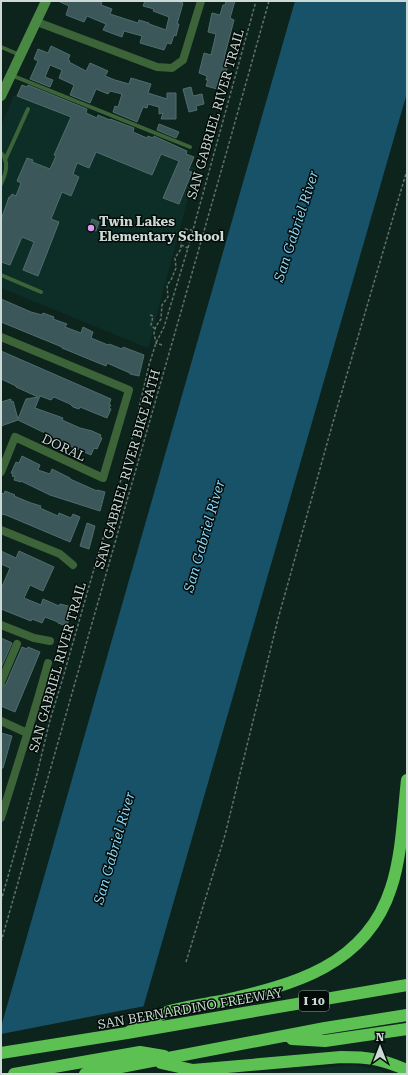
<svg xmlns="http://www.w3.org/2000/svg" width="408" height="1075" viewBox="0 0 408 1075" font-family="'Roboto Serif',serif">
  <rect width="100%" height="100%" fill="#0d241d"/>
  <path fill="#0d2e26" d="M14,95L196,168L148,348L1,288V126Z
    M352,1065L381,1070L386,1074H262Z"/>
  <path fill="#175269" d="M295,1H407V93L124,1074H1V1027Z"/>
  <path fill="#0d241d" d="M145,1006L126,1074H1V1034Z"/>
  <path fill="#3b5759" stroke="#506d6e" d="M58,1H97L102,3L101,5L112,9L110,14L138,23L139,20L149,23V24L166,30L169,17L153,11L154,9L143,6L145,1H176L183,3L177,24H179L176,36L174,35L171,44L167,43L164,50L140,43L142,36L124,31L122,37L103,30L106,24L87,16L84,22L66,15L69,6Z
    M226,1H235L230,18L234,20L224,58L229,59V62L221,90L206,86L208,80H206L207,76L199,73L204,53L211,55L216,34L208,32L212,13L220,15L223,5H225Z
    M51,46L70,55L68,60L70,61L69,62L86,71L90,63L108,71L105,76L115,80L129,84L131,78L151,84L148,93L167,99V93H176V119H161L163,113L159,114V107L148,104L147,108L143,107L137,122L113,112L115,106L118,107L122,94L110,91L108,94L96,89L90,103L70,95L74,85L59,78L62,70L50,65L45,77L53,80L50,87L30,79L38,61L34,59L38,49L48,53Z
    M22,85L27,87L28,85L87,109L86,113L97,118L98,115L110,120V119L134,128L133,132L147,138L148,136L153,138L154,136L187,151L186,154L194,157L188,171L192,172L179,204L163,198L179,161L161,154L152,175L96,152L89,168L77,163L73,174L79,177L71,196L62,192L51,219L59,222L38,276L23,270L34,242L22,237L10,265L1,262V220L9,197H10L12,194L16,196L21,183L17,181L27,158L33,160L32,162L50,169L56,156L54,155L71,117L17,96Z
    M191,87L193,96L202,94L204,104L196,106L197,110L189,112L183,89Z
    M159,124L179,132L176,138L157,130Z
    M92,219L99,222L96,231L89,228Z
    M1,299L31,312L42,315L43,313L54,317L53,319L67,324L65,327L81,333L83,327L93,332L91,338L108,345L109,344L122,349L123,347L144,355L139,376L130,374V373L107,363L106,366L96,362L62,348V347L1,322Z
    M1,351L111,399L109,405H111L109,408L111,409L107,418L80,407L79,409L73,407L70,404L54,397L51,400L40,396L35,408L63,418L62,420L80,428L92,431L101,435L100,438H102L97,449L94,448L91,455L46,436L47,434L18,420L1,426V402L11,399V402L13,401L18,419L26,399L38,397L16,387V386L1,379Z
    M22,456L40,465L38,470L50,474L52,469L70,478V479L97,491V490L105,492L100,511L50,495L21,481V482L14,480L15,477L12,476L13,474L11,473L16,462L19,463Z
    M5,491L15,495L14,496L31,503L41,506L40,508L58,516L59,513L71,518L73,514L80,517L70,542L6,515L1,514V493L4,494Z
    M87,523L95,526L89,549L80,546Z
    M1,551L16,558L19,551L54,567L43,591L30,585L24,598L41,605L43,599L59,606L60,604L72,607L67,626L58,623V622L45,617L42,623L32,619L31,621L1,609V589L10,568L1,564Z
    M1,638L12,643L1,668Z
    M22,647L27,649L28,647L40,652L15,712L1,706V687L6,684Z
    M1,733L12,736L3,768H1Z"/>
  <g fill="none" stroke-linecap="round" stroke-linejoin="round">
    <path stroke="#60726c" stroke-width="1.5" stroke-dasharray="3 2" stroke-linecap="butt" d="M181,245L188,248
      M150,315L153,316L151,325L155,329
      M162,345L156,343L154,333L156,326L161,319L162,305L168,297L167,285L171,280L176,268L175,258L181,249V234L185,229L192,230
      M1,901L37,774L50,720L62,681L98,555L127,460L149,365L156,343L164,327L188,248L256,1
      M1,942L228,147L269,1
      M186,962L225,835L278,619L335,415L407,170"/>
    <path stroke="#3d6338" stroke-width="4" d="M1,47L20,55
      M11,75L190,147
      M1,153C10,162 6,174 1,184
      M5,160L28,109
      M1,275L41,292"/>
    <path stroke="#3d6338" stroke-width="8" d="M37,22L157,67L172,68L183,60L201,1
      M1,337L129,390L103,478L15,437L1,472
      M1,530L60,554L73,565
      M1,625L34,638L50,641
      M1,682L17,644
      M1,721L27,733
      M1,818C17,766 34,715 48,663"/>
    <path stroke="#4a8944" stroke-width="10" d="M1,96L46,1"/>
    <path stroke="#5cc152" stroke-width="12" d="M127,1033C140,1026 154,1017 167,1012C182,1007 205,1004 221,1001C293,985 366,966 391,888C402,855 403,815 407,780
      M292,1039L325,1041L407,1029
      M1,1053L127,1033L407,985
      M161,1063L193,1070L341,1057C370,1057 381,1059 407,1070
      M14,1074L140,1052L164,1056
      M85,1074L325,1028L407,1015"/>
  </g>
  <circle fill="#dd99f3" stroke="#030b08" stroke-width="1.5" cx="91" cy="228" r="4"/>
  <g text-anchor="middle" stroke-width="3" stroke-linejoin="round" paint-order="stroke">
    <rect fill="#030b08" stroke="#909b97" stroke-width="1" x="299" y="991" width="30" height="20" rx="3"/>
    <g font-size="12" font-weight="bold" fill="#ccd9d4">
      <text x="314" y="1005">I 10</text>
    </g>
    <g font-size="13" fill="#ccd9d4" stroke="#030b08">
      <text transform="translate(215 114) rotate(-74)" y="5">SAN GABRIEL RIVER TRAIL</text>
      <text transform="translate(64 447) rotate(25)" y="5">DORAL</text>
      <text transform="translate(127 469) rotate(-74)" y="5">SAN GABRIEL RIVER BIKE PATH</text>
      <text transform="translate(57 667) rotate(-74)" y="5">SAN GABRIEL RIVER TRAIL</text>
      <text transform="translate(190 1008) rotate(-10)" y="5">SAN BERNARDINO FREEWAY</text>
    </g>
    <g font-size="13" font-weight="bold" fill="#ccd9d4" stroke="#030b08" text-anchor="start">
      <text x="99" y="226">Twin Lakes<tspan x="99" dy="15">Elementary School</tspan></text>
    </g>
    <g font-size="14" font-style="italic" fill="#8ad4f7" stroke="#030b08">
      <text transform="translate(296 226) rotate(-72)" y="5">San Gabriel River</text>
      <text transform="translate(204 536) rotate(-74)" y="5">San Gabriel River</text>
      <text transform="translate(114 848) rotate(-74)" y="5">San Gabriel River</text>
    </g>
  </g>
  <rect width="408" height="1075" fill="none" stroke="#ccd9d4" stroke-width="4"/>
  <g transform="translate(380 1047)" stroke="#030b08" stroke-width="3" paint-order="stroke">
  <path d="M0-3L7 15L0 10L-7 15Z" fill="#ccd9d4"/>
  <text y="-6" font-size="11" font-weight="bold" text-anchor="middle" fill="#ccd9d4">N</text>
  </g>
</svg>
